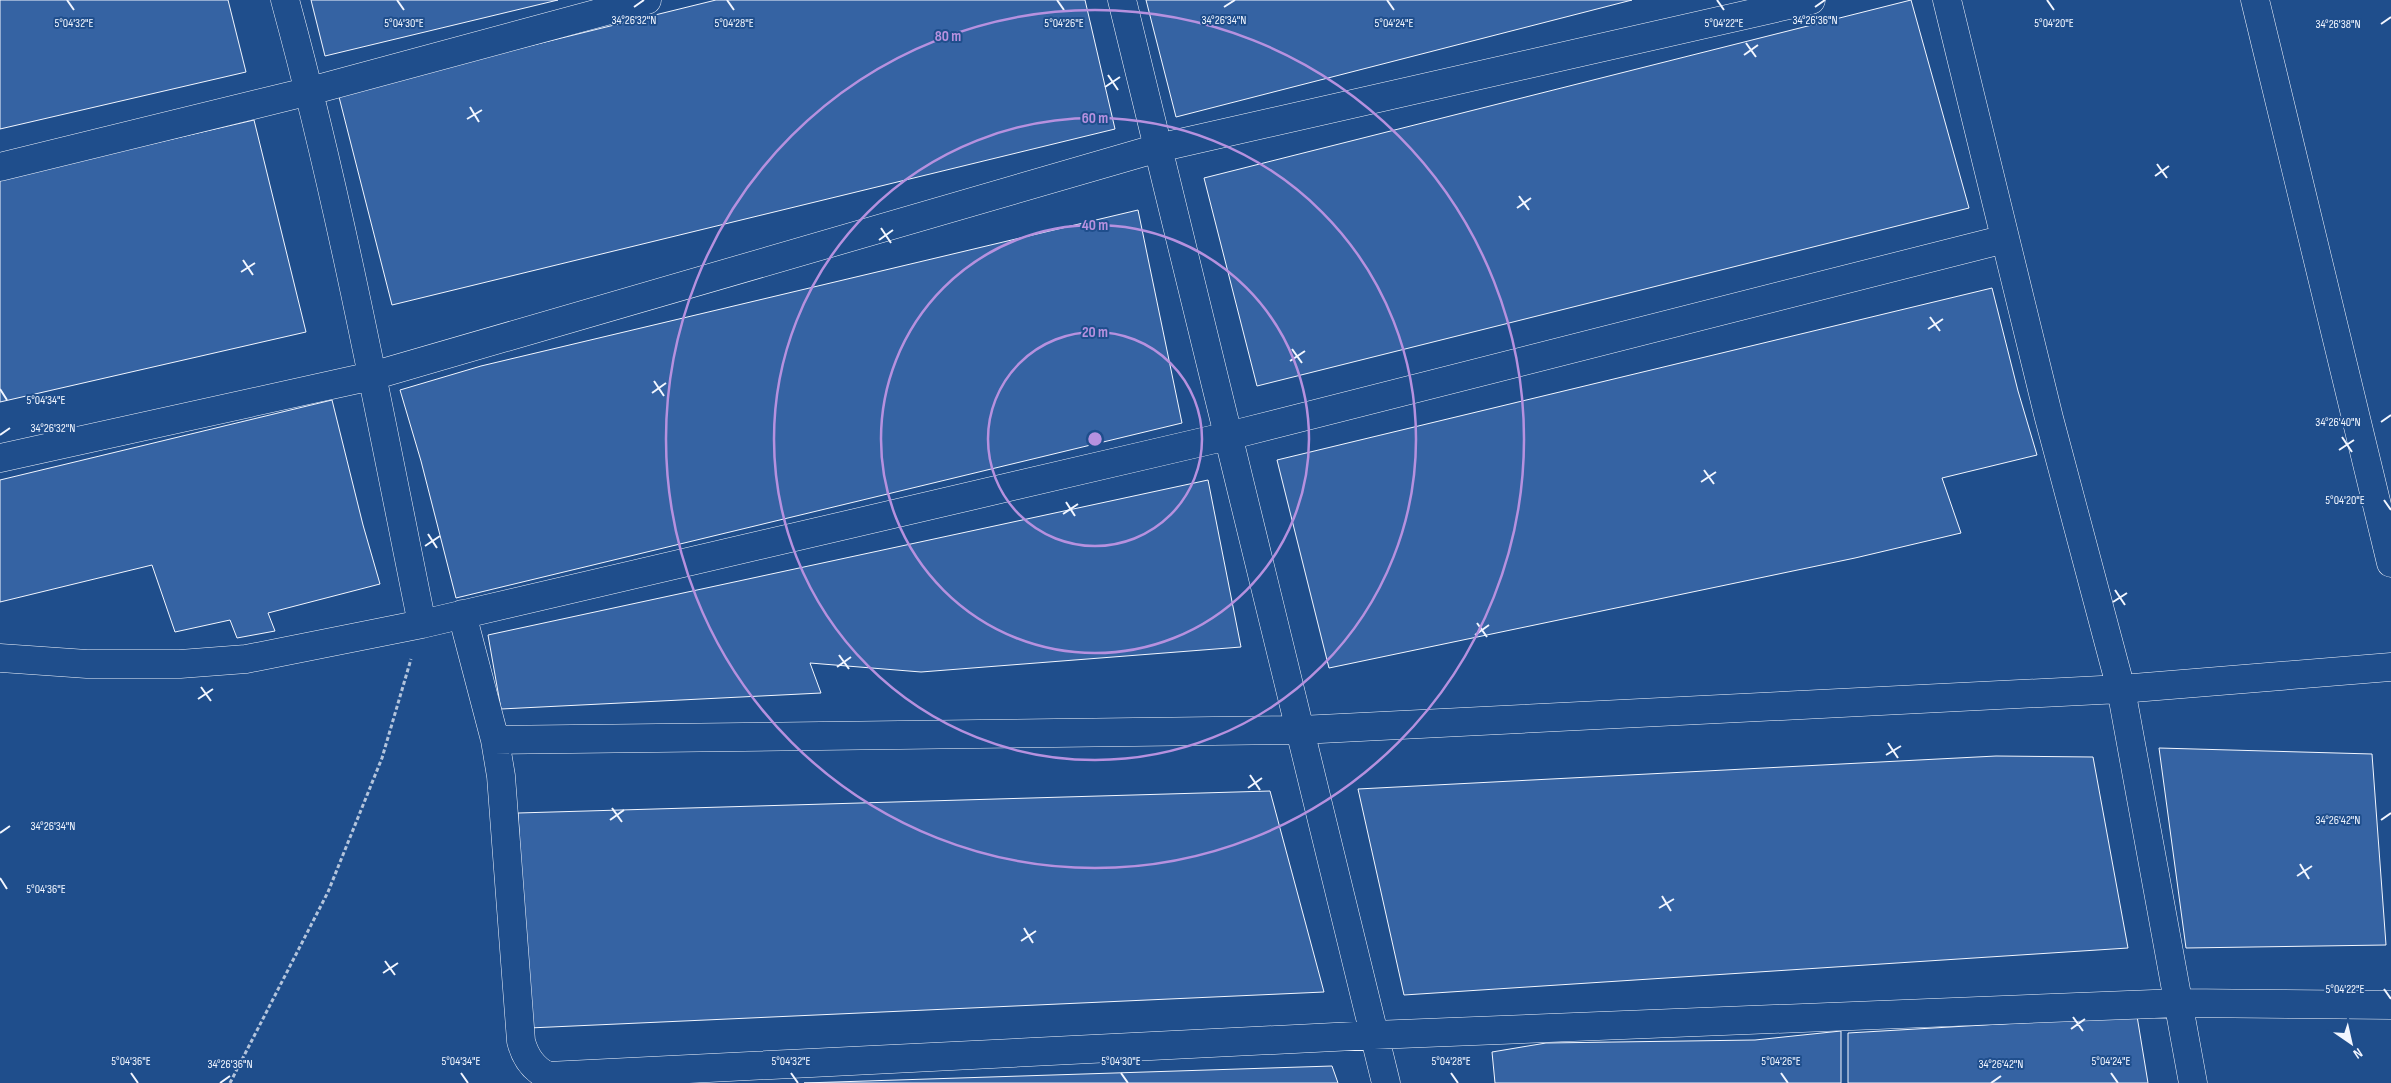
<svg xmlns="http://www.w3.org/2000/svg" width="2391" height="1083" viewBox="0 0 2391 1083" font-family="'Sofia Sans Condensed',sans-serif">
  <rect width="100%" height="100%" fill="#1f4e8c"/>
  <path fill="#3563a3" stroke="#f2f6ff" d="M0,0H228L246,72L0,129Z
    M311,0H558L325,56Z
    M716,0H1085L1115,129L392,305L338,93Z
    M1146,0H1632L1176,117Z
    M1911,0L1969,208L1257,386L1204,178Z
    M254,120L306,332L0,402V179Z
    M1138,210L1182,423L456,598L421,461L400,390L481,366Z
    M1992,288L2018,391L2037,455L1942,478L1961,533L1855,558L1329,668L1277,460Z
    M332,400L363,525L380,584L268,613L275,631L237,638L230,620L175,632L152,565L0,602V480Z
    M1208,480L1241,647L921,672L810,663L821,693L501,709L488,635Z
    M2159,748L2372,754L2386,945L2186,948Z
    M1996,756L2093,757L2128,948L1404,995L1358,789Z
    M1270,791L1324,992L529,1028L518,813Z
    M2137,1016L2148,1083H1848V1033Z
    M1841,1031V1083H1495L1492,1052L1546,1043L1755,1040Z
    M1332,1066L1338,1083H804Z"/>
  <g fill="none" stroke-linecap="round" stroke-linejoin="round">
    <defs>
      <path id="minor" d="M285,0C341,205 380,416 422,624
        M1122,0L1386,1083
        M1947,0L2049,418L2121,689L2193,1083
        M2255,0L2391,563
        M0,167L310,91L647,0
        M0,458L372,376L1158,148L1811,0
        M462,614L495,740L501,776L521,1041C525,1057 533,1069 548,1076L1374,1035L2179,1003L2391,1005
        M0,658L87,664H180L246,659L422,624L1228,436L2005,239
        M495,740L1300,730L2121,689L2391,667"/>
    </defs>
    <use href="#minor" stroke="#f2f6ff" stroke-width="29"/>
    <path stroke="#b3c4dc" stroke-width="3" stroke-dasharray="4 2.5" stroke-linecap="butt" d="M230,1083L328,892L382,758L411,659"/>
    <use href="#minor" stroke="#1f4e8c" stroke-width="28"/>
  </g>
  <path fill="none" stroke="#f2f6ff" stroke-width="2" d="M67,0L74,10M397,0L404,10M727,0L734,10M1057,0L1064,10M1387,0L1394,10M1717,0L1724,10M2047,0L2054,10M634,7L644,0M1224,7L1235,0M1815,7L1825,0M2381,24L2391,17M1746,43L1756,57M1744,55L1758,45M1108,75L1118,90M1105,87L1120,77M470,107L479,122M467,119L482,110M2157,164L2167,178M2155,176L2169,166M1519,196L1529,210M1517,208L1531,198M881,228L891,243M879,240L893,230M243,260L253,275M241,272L255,263M1930,317L1940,331M1928,329L1943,319M1292,349L1302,363M1290,361L1305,351M654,381L664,396M0,389L7,400M652,393L666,383M2381,422L2391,415M0,435L10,428M2342,437L2352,452M2339,450L2354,440M1704,470L1714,484M1701,482L1716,472M2384,500L2391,510M1066,502L1075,516M1063,514L1078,504M428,534L437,548M425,546L440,536M2115,590L2125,605M2113,602L2127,593M1477,623L1487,637M1475,635L1489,625M839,655L849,669M837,667L851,657M201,687L211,701M198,699L213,689M1888,743L1898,758M1886,755L1901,746M1250,775L1260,790M1248,788L1262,778M612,808L622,822M610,820L624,810M2381,820L2391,813M0,833L10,826M2300,864L2309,879M2297,876L2312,866M0,878L7,889M1662,896L1671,911M1659,908L1674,899M1024,928L1033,943M1021,941L1036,931M385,961L395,975M383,973L398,963M2384,989L2391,999M2073,1017L2083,1031M2071,1029L2085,1019M131,1073L138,1083M461,1073L468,1083M791,1073L798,1083M1121,1073L1128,1083M1451,1073L1458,1083M1781,1073L1788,1083M2111,1073L2118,1083M220,1083L230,1076M1991,1083L2001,1076"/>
  <g fill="none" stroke="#b691df" stroke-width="2.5">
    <circle cx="1095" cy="439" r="107"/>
    <circle cx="1095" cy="439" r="214"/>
    <circle cx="1095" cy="439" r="321"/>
    <circle cx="1095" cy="439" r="429"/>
  </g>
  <g font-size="12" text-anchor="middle" fill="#f2f6ff" stroke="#1f4e8c" stroke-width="4" stroke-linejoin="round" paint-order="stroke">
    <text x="634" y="24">34°26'32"N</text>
    <text x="1224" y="24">34°26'34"N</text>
    <text x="1815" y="24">34°26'36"N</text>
    <text x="74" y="27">5°04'32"E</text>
    <text x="404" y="27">5°04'30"E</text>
    <text x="734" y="27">5°04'28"E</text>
    <text x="1064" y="27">5°04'26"E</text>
    <text x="1394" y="27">5°04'24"E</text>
    <text x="1724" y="27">5°04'22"E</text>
    <text x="2054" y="27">5°04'20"E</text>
    <text x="2338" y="28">34°26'38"N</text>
    <text x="46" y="404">5°04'34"E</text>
    <text x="2338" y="426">34°26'40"N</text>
    <text x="53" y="432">34°26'32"N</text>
    <text x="2345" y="504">5°04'20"E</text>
    <text x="2338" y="824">34°26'42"N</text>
    <text x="53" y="830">34°26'34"N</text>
    <text x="46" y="893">5°04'36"E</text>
    <text x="2345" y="993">5°04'22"E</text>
    <text x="131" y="1065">5°04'36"E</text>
    <text x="461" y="1065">5°04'34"E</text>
    <text x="791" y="1065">5°04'32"E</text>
    <text x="1121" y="1065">5°04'30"E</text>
    <text x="1451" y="1065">5°04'28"E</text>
    <text x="1781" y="1065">5°04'26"E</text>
    <text x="2111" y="1065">5°04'24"E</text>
    <text x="230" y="1068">34°26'36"N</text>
    <text x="2001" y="1068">34°26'42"N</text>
  </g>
  <circle cx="1095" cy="439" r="8" fill="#b691df" stroke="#1f4e8c" stroke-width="2.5"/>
  <g font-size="15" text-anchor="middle" font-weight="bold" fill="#b691df" stroke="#1f4e8c" stroke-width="4" stroke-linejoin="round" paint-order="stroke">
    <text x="948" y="41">80 m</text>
    <text x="1095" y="123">60 m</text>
    <text x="1095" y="230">40 m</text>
    <text x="1095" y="337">20 m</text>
  </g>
  <g transform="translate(2351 1043) rotate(146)" stroke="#1f4e8c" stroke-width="4" paint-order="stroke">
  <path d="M0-4L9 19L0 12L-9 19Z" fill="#f2f6ff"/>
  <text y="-8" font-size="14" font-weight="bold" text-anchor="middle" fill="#f2f6ff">N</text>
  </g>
</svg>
